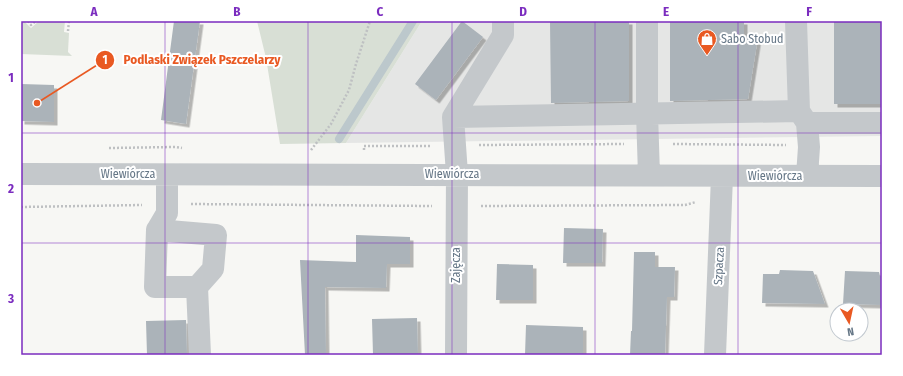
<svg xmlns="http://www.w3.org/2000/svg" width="903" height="376" viewBox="0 0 903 376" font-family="'Fira Sans Condensed',sans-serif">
  <defs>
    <filter id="shadow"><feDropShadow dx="3.5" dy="3.5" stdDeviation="0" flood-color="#0004"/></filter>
  </defs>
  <rect width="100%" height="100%" fill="#f7f7f4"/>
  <path fill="#e5e6e5" d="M422,21H882V136L346,143Z"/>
  <path fill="#d8dfd5" d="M21,21H24L31,28L39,21H65L64,32L69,33L68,52L72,56L21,54Z
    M257,21L365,22L366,21H422L346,143L280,144L266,58Z"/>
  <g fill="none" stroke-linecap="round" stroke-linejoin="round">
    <path stroke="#bcc8cc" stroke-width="8" d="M339,139L413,21"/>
  </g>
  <path fill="#abb3b9" filter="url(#shadow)" d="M174,21H200L186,124L161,120Z
    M462,21L483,37L436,100L415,84Z
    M550,21H629V101L551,103Z
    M670,21H744V36L758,37L748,99L670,101Z
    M834,21H882V104H834Z
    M21,84L54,85V122L21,121Z
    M564,228L603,229L602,263H563Z
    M356,235L410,237V264H387L386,288L325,287L326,355H305L300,260L356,262Z
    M634,252H655V267H675L674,297H667L665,355H630L631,331H632Z
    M497,264L533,265V300H496Z
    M780,270L813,271L825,304L762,303L763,274H779Z
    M845,271L879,272L880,276H882V305L843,304Z
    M417,318L418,355H373L372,319Z
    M186,320L187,355H147L146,321Z
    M526,325L583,327V355H525Z"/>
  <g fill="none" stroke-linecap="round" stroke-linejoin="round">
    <path stroke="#bec0c2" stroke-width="2.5" stroke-dasharray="2 2" stroke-linecap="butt" d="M28,21L31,25L36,21
      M68,31L69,21
      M673,144L786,145
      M479,145L624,144
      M109,148L175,147L182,148
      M311,150L331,124L349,90L356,64L370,21
      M364,150V146H432
      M191,204L432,206
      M481,206L685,205L696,202
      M21,207L142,205"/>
    <path stroke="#c4c8cb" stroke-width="22" d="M647,21V113L649,175
      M796,21L799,111L807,123
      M453,117L799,111
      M21,174L882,176
      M807,176L809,147L807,123H882
      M157,230L216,235L213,269L197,287H155L157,230L167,213V175
      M197,287L200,355
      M456,355L457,174L453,117L503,35V21
      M715,355L722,176"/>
  </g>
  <path fill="none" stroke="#7b2cbf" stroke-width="1" stroke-opacity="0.55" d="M165,21V355M308,21V355M452,21V355M595,21V355M738,21V355M21,133H882M21,243H882"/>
  <defs>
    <symbol id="shop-pin" viewBox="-11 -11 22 30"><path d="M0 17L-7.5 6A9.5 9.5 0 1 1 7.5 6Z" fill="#e95922" stroke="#fff"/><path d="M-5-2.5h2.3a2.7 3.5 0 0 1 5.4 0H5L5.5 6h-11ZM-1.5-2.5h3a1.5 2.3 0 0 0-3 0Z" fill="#fff"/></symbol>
  </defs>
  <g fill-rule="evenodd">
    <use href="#shop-pin" x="696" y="28" width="22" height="30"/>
  </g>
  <g text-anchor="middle" stroke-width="4" stroke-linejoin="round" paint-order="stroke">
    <g font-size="12" fill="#657686" stroke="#fff" text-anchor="start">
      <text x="721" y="43">Sabo Stobud</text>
    </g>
    <g font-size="12" fill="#657686" stroke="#fff">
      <text x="128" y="178">Wiewiórcza</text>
      <text x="452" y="178">Wiewiórcza</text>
      <text x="775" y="180">Wiewiórcza</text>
      <text transform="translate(456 265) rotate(-90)" y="4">Zajęcza</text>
      <text transform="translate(719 266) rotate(-87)" y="4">Szpacza</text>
    </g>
  </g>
  <path fill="none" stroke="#e95922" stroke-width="1.5" d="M37 103L105 60"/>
  <g fill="#e95922" stroke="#fff" stroke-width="1.5">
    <circle cx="37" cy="103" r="4"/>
    <circle cx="105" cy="60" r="10"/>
  </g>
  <g font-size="12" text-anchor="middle" font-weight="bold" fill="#fff">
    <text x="105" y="64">1</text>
  </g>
  <g font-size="13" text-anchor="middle" font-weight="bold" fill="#e95922" stroke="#fff" stroke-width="4" stroke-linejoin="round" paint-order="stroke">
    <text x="202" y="64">Podlaski Związek Pszczelarzy</text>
  </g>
  <rect width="903" height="376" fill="none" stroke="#ffffff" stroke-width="44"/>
  <g transform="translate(849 322) rotate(171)"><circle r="19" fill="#ffffff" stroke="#c1c8cf"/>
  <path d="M0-3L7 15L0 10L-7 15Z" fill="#e95922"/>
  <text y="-6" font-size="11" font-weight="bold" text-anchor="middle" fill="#657686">N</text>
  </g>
  <rect x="22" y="22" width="859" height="332" fill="none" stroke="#7b2cbf" stroke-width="1.5"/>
  <g font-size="13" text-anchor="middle" font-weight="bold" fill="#7b2cbf">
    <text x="94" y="16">A</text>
    <text x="237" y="16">B</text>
    <text x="380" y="16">C</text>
    <text x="523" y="16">D</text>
    <text x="666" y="16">E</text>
    <text x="809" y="16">F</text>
    <text x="11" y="82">1</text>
    <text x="11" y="193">2</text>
    <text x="11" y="303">3</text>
  </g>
</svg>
